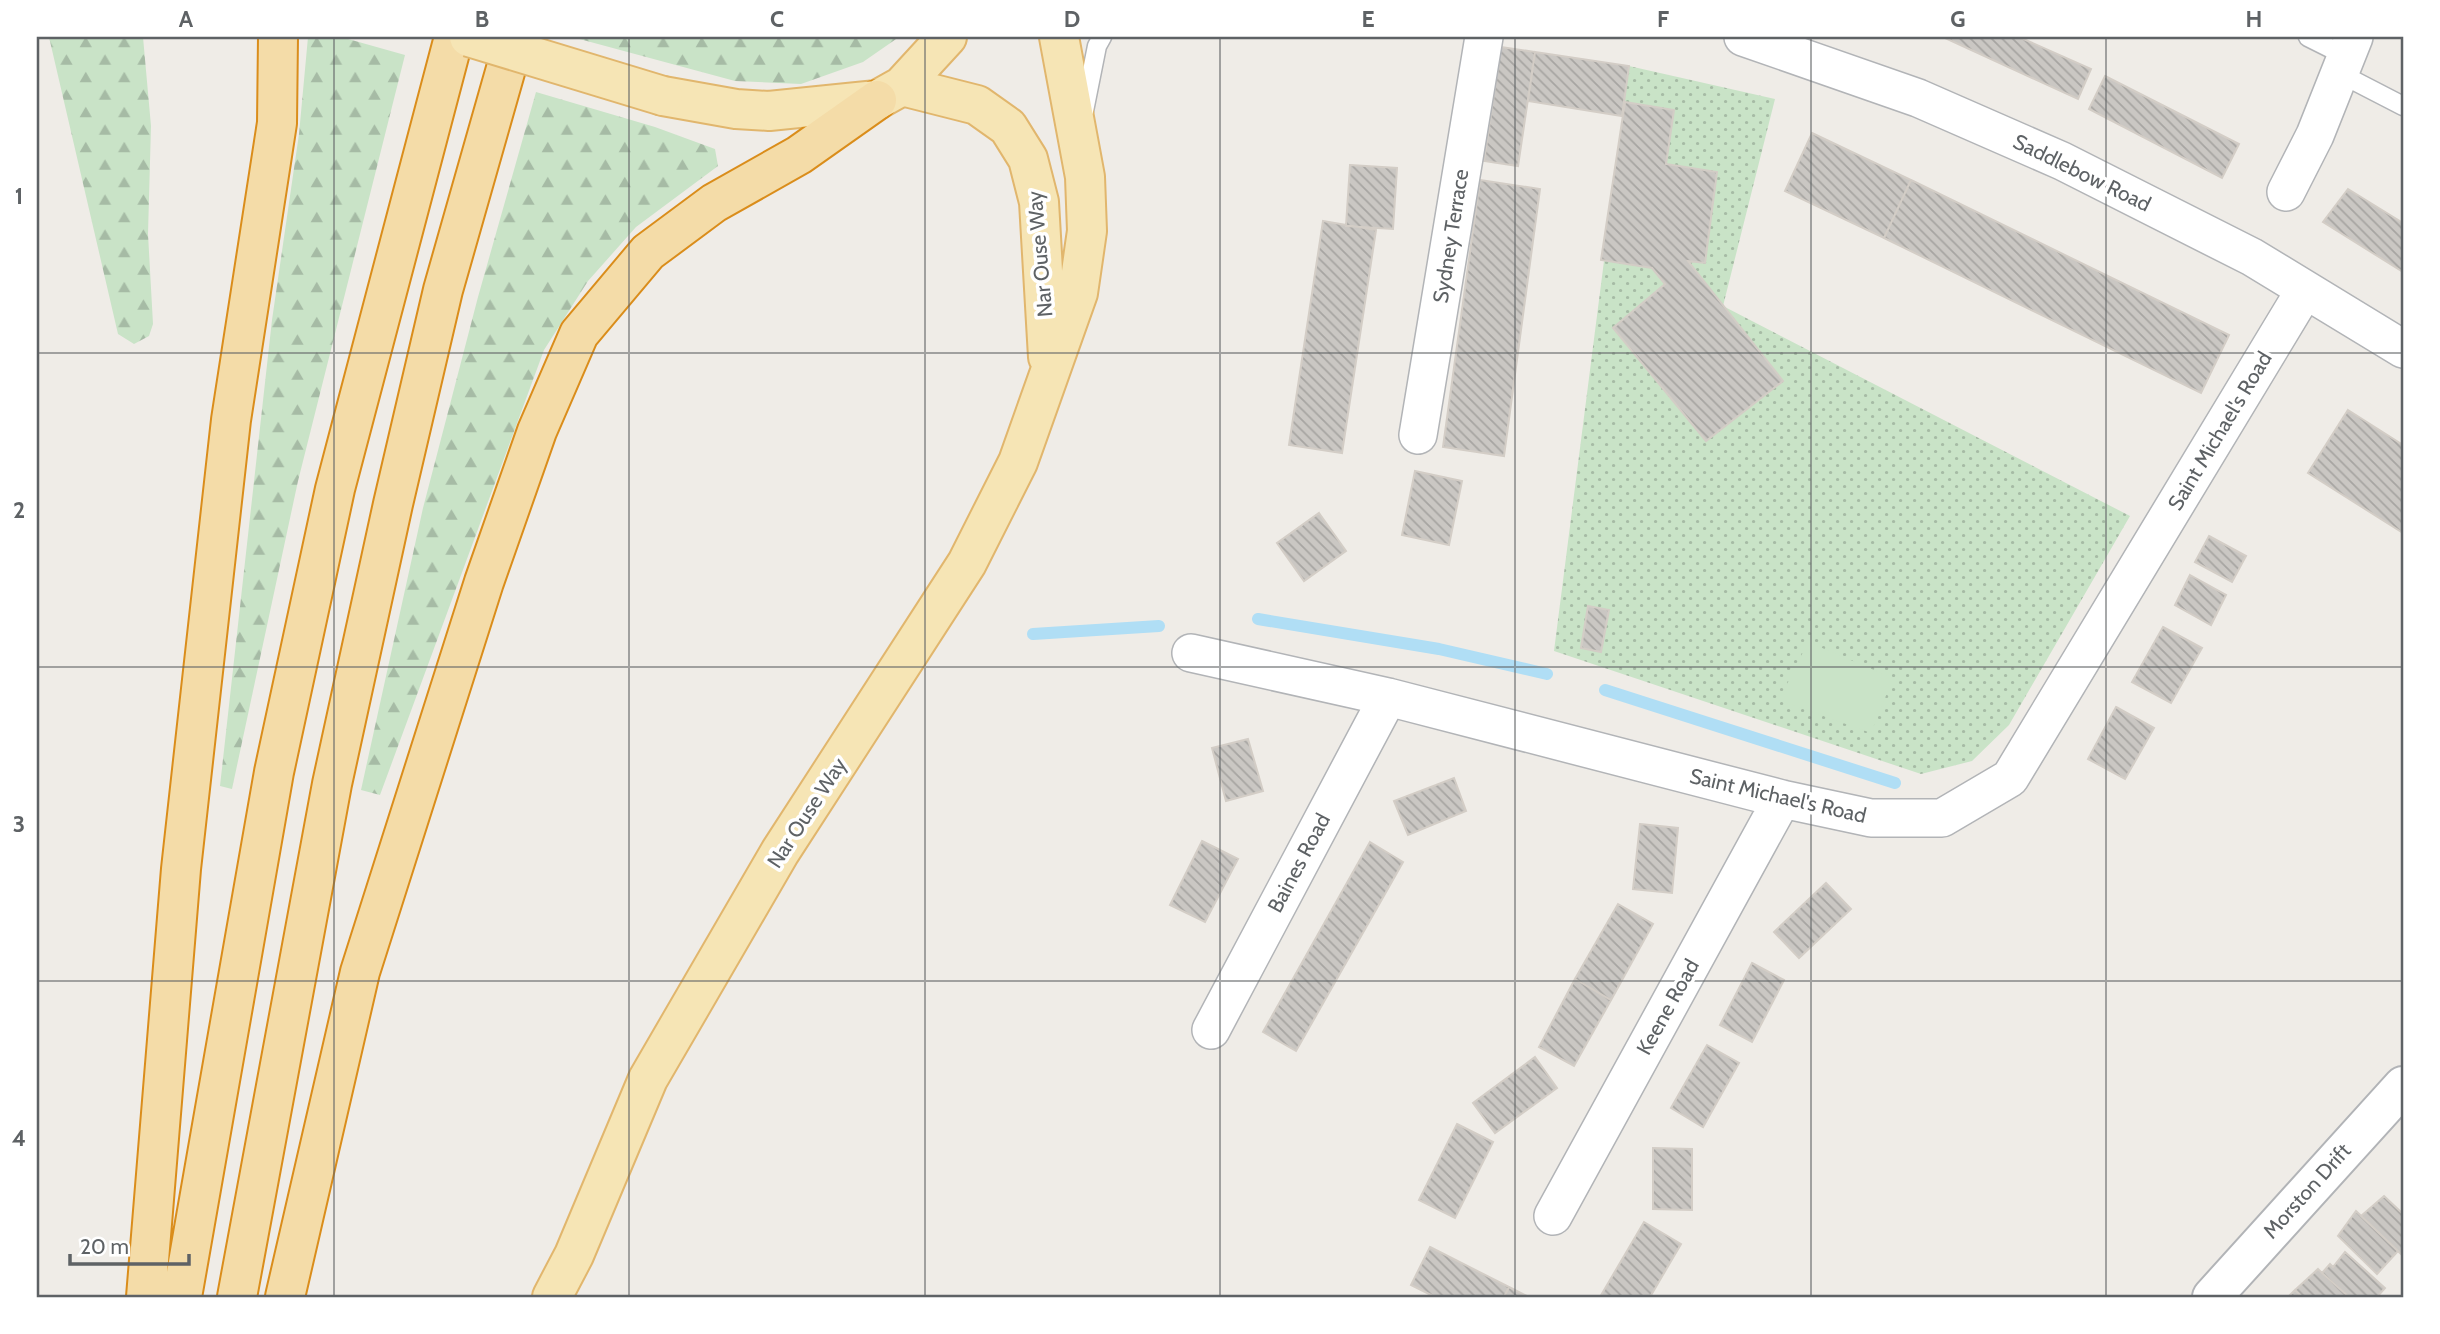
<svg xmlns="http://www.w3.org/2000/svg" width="2440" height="1334" viewBox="0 0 2440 1334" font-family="Cabin,sans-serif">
  <defs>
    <pattern id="forest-firs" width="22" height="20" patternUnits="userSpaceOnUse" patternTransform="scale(1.75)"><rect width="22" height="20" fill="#c9e3c7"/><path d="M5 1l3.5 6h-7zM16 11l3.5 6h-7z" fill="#a6bba5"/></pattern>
    <pattern id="park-dots" width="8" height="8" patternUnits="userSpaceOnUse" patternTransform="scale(1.75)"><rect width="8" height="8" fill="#c9e3c7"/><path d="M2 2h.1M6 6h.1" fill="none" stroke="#a6bba5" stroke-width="1.8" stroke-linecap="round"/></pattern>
    <pattern id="building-back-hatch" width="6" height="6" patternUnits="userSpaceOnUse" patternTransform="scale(1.75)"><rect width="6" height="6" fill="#cac7c3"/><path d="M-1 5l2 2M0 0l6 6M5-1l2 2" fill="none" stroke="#a7a5a2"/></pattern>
  </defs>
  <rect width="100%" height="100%" fill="#efece7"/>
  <path fill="url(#forest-firs)" d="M49,37H143L151,126L148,234L153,324L149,336L134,344L118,334Z
    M308,37H341L405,55L298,481L232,789L220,786L272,320L299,134Z
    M572,37H899L863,62L801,84L735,81Z
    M536,92L655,127L715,149L718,166L636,227L588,281L544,350L380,795L361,790L423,508L478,297Z"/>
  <path fill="url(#park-dots)" d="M1629,66L1775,99L1723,306L2130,516L2009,725L1972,761L1921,774L1554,651Z"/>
  <path fill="#c9e3c7" d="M1808,642L1893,678L1871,733L1779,700Z"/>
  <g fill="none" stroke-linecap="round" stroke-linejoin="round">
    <path stroke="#b0def5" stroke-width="12" d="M1258,619L1439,649L1547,674
      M1033,634L1159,626
      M1605,690L1895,783"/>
  </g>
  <path fill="url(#building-back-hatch)" stroke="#d3cdc6" stroke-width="2" d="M1943,37H2019L2091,69L2078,99Z
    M1501,47L1535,52L1518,166L1484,161Z
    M1535,52L1629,66L1622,116L1528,101Z
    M2105,76L2239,144L2222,178L2089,109Z
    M1625,102L1674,110L1666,164L1717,172L1705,263L1688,261L1783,381L1706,441L1613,328L1665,284L1652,268L1601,260Z
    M1812,133L1911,180L1884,238L1785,191Z
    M1350,165L1397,168L1393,229L1346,226Z
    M1480,180L1540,189L1504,456L1443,447Z
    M1911,180L2229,335L2201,393L1884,238Z
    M2348,189L2403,223V272L2323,222Z
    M1323,221L1376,230L1342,453L1289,445Z
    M2348,410L2403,445V533L2308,473Z
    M1415,471L1462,481L1449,545L1402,535Z
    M1319,513L1346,551L1304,581L1277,543Z
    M2209,536L2246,556L2232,582L2195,562Z
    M2190,575L2226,595L2211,625L2175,605Z
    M1588,606L1609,610L1601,652L1581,648Z
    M2163,627L2202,648L2171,703L2132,682Z
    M2116,707L2154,728L2125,779L2088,759Z
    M1248,739L1263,791L1226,801L1212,748Z
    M1454,778L1466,811L1408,835L1394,801Z
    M1640,824L1678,828L1672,893L1633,889Z
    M1202,841L1238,859L1205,922L1170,905Z
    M1370,842L1403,862L1296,1051L1263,1032Z
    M1826,883L1851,909L1799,958L1774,932Z
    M1618,904L1653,924L1611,1000L1575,979Z
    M1752,963L1784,980L1752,1042L1720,1025Z
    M1575,979L1611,1000L1574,1066L1539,1047Z
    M1707,1045L1739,1063L1703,1127L1671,1108Z
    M1535,1057L1557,1088L1495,1133L1473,1103Z
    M1457,1124L1493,1142L1455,1218L1419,1200Z
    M1653,1148L1692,1149V1210L1653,1209Z
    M2384,1196L2403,1214L2402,1255L2361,1216Z
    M2356,1211L2398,1251L2377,1274L2338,1236Z
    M1644,1222L1681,1244L1650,1297H1600Z
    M1430,1247L1509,1287L1504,1297H1435L1411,1285Z
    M2345,1252L2385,1288L2377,1297H2349L2322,1273L2330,1264L2333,1267Z
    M2318,1269L2322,1273L2349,1297H2302L2295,1290Z
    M1509,1287L1529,1297H1504Z
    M2295,1290L2302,1297H2288Z"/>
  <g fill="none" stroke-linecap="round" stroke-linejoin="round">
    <defs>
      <path id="service" d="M2308,37L2348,57
        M2341,74L2403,106
        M1084,111L1097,46L1102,37"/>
      <path id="minor" d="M1743,37L1918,98L2062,161L2252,257L2403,349
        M2286,192L2315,135L2354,37
        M1418,435L1484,37
        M1191,653L1388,697L1782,799L1871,818H1942L2010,778L2305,290
        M1211,1030L1388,697
        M1553,1216L1782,799"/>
      <path id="tertiary" d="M2212,1297L2403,1086"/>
      <path id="primary" d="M902,86L977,105L1008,127L1028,159L1039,202L1048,357
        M663,96L736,109L769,111L877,100L902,86L947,37
        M552,1297L574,1255L648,1079L780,852L967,563L1018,462L1078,293L1087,231L1085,177L1059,37"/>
      <path id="trunk" d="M146,1297L181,869L231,420L277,123L278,37
        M182,1297L274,772L335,489L454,37
        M237,1297L332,784L393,504L443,290L515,37
        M285,1297L360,972L484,582L537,431L579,334L648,252L714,203L799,155L877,100"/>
    </defs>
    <use href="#service" stroke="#b2b4b7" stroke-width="21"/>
    <use href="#minor" stroke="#b2b4b7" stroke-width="40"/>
    <use href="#tertiary" stroke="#b2b4b7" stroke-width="42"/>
    <use href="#primary" stroke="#e1b66d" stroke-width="42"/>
    <use href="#trunk" stroke="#da8d1b" stroke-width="42"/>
    <use href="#service" stroke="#fff" stroke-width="18"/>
    <use href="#minor" stroke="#fff" stroke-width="37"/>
    <use href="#tertiary" stroke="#fff" stroke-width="38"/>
    <use href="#primary" stroke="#f6e5b5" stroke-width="38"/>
    <use href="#trunk" stroke="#f4dca8" stroke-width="38"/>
    <defs>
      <path id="primary-bridge" d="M469,37L663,96"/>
    </defs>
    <use href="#primary-bridge" stroke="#e1b66d" stroke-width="42" stroke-linecap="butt"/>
    <use href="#primary-bridge" stroke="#f6e5b5" stroke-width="38"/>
  </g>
  <path fill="none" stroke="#5e6265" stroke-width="2" stroke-opacity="0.55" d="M334,37V1297M629,37V1297M925,37V1297M1220,37V1297M1515,37V1297M1811,37V1297M2106,37V1297M37,353H2403M37,667H2403M37,981H2403"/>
  <g text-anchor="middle" stroke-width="7" stroke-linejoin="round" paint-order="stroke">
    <g font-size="21" fill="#5e6265" stroke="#fff">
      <text transform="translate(2082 173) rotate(26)" y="7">Saddlebow Road</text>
      <text transform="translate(1451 236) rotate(-81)" y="7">Sydney Terrace</text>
      <text transform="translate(1040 254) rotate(-95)" y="7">Nar Ouse Way</text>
      <text transform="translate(2220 431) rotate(-59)" y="7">Saint Michael's Road</text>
      <text transform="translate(1778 796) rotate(13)" y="7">Saint Michael's Road</text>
      <text transform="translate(807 813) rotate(-57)" y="7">Nar Ouse Way</text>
      <text transform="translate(1299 863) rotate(-62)" y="7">Baines Road</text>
      <text transform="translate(1668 1007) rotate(-61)" y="7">Keene Road</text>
      <text transform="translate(2307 1191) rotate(-48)" y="7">Morston Drift</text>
    </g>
  </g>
  <rect width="2440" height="1334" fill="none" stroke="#ffffff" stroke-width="77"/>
  <path d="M70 1254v10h119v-10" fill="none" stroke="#5e6265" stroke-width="3.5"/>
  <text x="80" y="1254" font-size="21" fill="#5e6265" stroke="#ffffff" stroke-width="5" paint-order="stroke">20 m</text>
  <rect x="38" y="38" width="2364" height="1258" fill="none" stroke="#5e6265" stroke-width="2.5"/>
  <g font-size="23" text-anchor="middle" font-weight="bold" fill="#5e6265">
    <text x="186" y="27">A</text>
    <text x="482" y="27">B</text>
    <text x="777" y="27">C</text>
    <text x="1072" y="27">D</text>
    <text x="1368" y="27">E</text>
    <text x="1663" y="27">F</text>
    <text x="1958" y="27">G</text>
    <text x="2254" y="27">H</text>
    <text x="19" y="204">1</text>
    <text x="19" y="518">2</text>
    <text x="19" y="832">3</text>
    <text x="19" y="1146">4</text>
  </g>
</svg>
